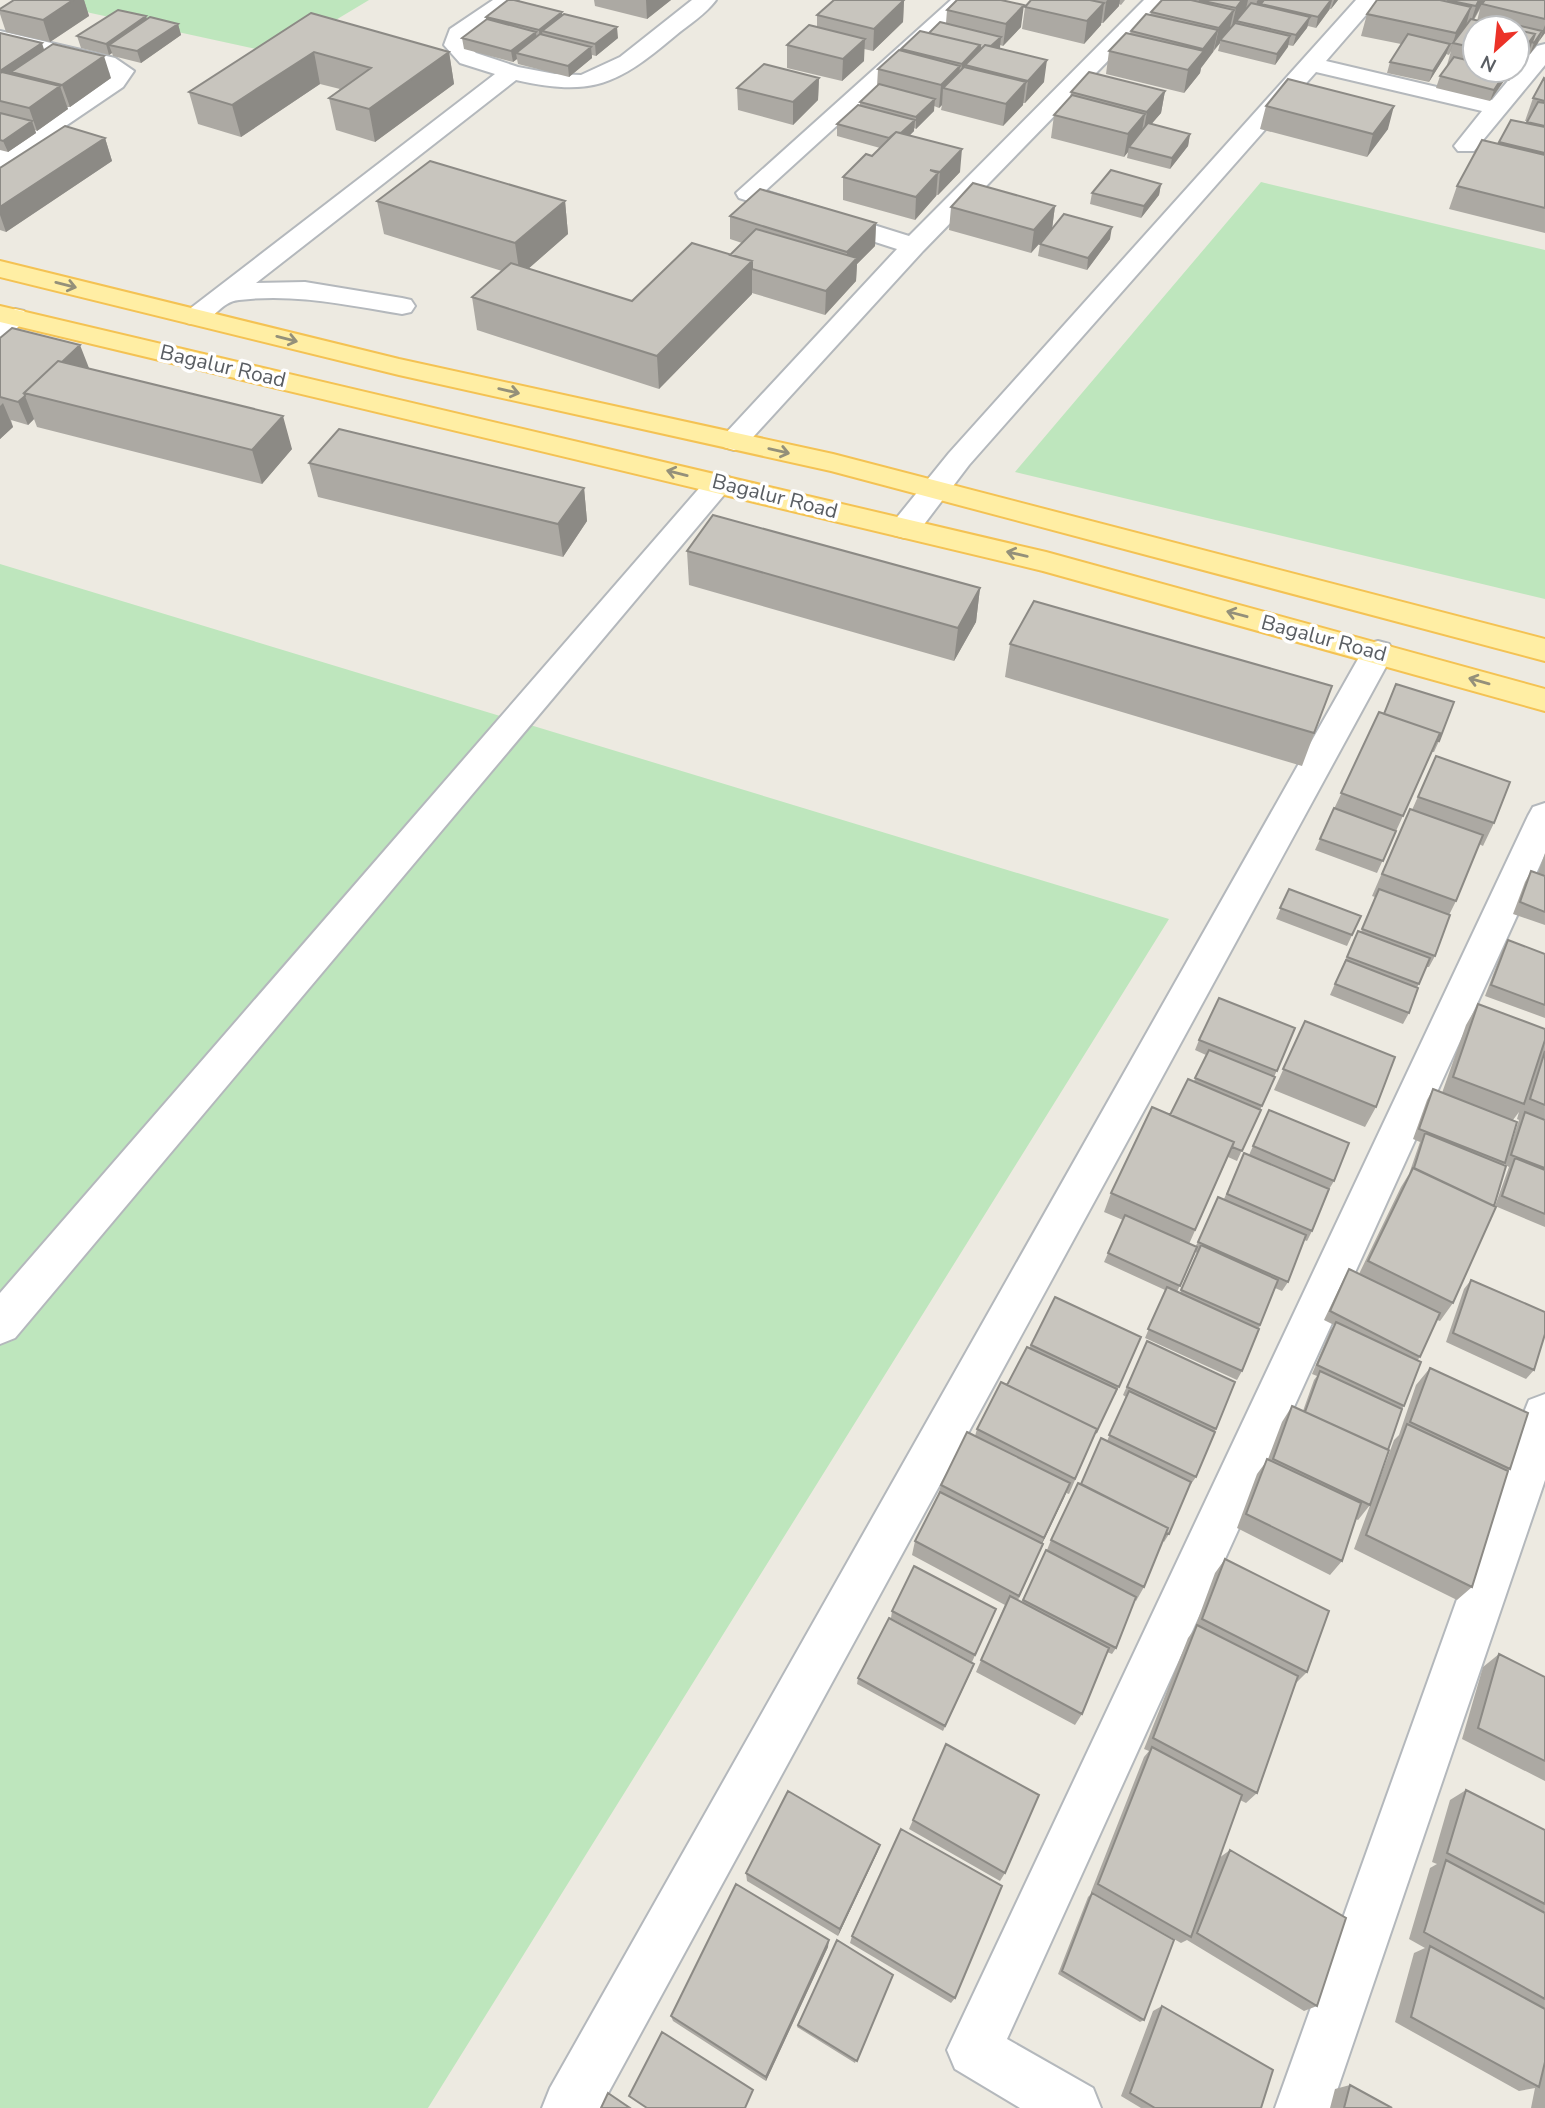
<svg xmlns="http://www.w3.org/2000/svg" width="1545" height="2108" viewBox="0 0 1545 2108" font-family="'Nunito Sans',sans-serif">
  <rect width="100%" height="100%" fill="#edeae1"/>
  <path fill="#bee6bd" d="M31,0H369L279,54Z
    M1261,182L1545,250V599L1015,472Z
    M0,564L1169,919L428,2108H0Z"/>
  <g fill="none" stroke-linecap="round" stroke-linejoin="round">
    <defs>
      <path id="minor" d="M493,0H518L468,37L466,44L476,53L518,67L555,74L581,75L620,57L692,0H716C706,14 688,25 675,36C617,85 592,97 516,80L256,283L305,282L402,298L411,300L415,306L411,312L402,314C348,305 294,293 239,300C217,302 212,329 187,323L183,317L187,311L495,74L460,63L444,45L450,29Z
        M951,0H975L765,191L909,236L1144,0H1167L923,251L744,447L734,450L724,447L720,441L724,435L897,249L739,198L736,193Z
        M1356,0H1379L1326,61L1492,100L1537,46L1545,44V65L1474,151H1458L1454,146L1482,111L1316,72L969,465L916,535L905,538L894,535L890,528L894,521L949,453Z
        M0,31L115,58L134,71L123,87L8,165L0,167V149L110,73L0,45Z
        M15,309L24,311L28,317L9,336L0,338V316Z
        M719,474L729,477L734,483L729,489L15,1338L0,1344V1293L709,477Z
        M1378,641L1389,644L1394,652L600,2108H542L550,2088L1362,652L1367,644Z
        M1545,803V854L1007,2039L1093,2088L1101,2108H1020L955,2069L947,2050L1528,816L1533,807Z
        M1545,1394V1480L1331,2108H1275L1523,1415L1529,1400Z"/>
      <path id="major" d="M0,261L399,359L833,454L1545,639V661L831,471L399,375L0,277Z
        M0,306L1046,552L1545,689V711L1043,571L0,322Z"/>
    </defs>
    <use href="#minor" stroke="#b4b8bc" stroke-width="4"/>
    <use href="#major" stroke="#f4c253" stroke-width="4"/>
    <use href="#minor" fill="#fff" fill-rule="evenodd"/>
    <use href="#major" fill="#ffeea4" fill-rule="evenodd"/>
  </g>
  <path fill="#aca9a3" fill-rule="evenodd" d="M14,0H84L89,16L50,42L6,32L0,14V9Z
    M594,0H671L647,19L595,6Z
    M904,0L903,22L873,51L864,49V61L842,81L787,68V45L817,27V15Z
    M1031,0H1125L1121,5L1119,4V6L1103,23H1101V25L1084,44L1022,29L1025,7Z
    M1162,0H1338L1331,9H1330L1316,28L1308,26L1293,46L1288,45L1275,65L1218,51L1220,43L1201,68L1200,73L1184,93L1106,74L1109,51L1130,33L1131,31L1150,15L1151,12Z
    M1377,0H1545V33L1530,54L1528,53L1509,81L1504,80L1490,101L1436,88L1440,76L1448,66L1447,65L1451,51L1449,55L1446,54L1429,82L1387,73L1390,62L1401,44L1361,36L1367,14ZM1480,9L1477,21L1474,20ZM1475,28H1517V70H1475Z
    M947,10L1021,27L1003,46L1000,45V48L1044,82L1025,103H1023V105L1003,126L941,110L942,105L939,108L934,106V111L916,129L914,128V131L910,135L960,172L938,195H937L915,220L843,200V177L872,156L880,148L837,136V124L860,105V102L877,86L878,69L901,51V49L946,23Z
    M562,12V15L618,38L596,56L592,55V58L569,77L518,64L517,59L513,62L464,49L462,38L486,20V17Z
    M311,13L449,52L454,84L375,142L336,130L329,98L340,89L320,84L241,137L198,124L189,92Z
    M146,16L147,19L178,24L181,35L141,63L113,56L112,53L109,55L81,48L77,36Z
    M0,33L111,78L70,107H67L68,109L37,131L35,130L36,133L8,152L0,150Z
    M819,78L818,100L793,125L738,110L737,88Z
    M1545,79V233L1449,209L1457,186L1499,144L1511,120L1526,123L1527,121H1525L1533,98Z
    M1165,91L1161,113L1151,124L1190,134L1188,146L1170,169L1127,158L1128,152L1124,157L1051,138L1054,115L1070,98L1071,92Z
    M1266,106L1388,129L1367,157L1260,129Z
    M105,138L112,161L6,232L0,230V168Z
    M1161,184L1159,195L1141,218L1090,204L1092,193Z
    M377,201H565L568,234L528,269L632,301L730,255L742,243L730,239V216L876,223L875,246L857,264L856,281L825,315L752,293V294L659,389L477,330L472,297L502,271L384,234Z
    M1055,206L1052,229L1031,253L949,230L951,207Z
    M1110,239L1087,270L1038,256L1040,244Z
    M0,338L89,368L292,449L262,484L37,427L34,419L28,425L11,420L13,427L0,439Z
    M309,463L584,488L587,521L563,557L318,497Z
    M687,551L980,588L976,622L954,661L689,585Z
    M1010,644L1332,686L1302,766L1005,677Z
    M1379,712L1439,741L1434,752H1432L1377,873L1315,850Z
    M1436,756L1494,823L1483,846L1479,844L1456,901L1449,915L1435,956L1429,967H1426L1417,988L1409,1013L1403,1024L1330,995L1358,931L1361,932L1375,897L1372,896L1400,831L1412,810Z
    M1545,853V925L1513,914L1525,882L1531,871L1538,873Z
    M1289,889L1361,916L1347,946L1276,919Z
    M1508,940L1545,954V1018L1485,996L1502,951Z
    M1478,1004L1545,1029V1227L1495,1206L1509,1167L1504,1164L1453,1303L1440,1321L1437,1320L1418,1360L1404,1406L1402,1409L1370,1505L1358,1520L1356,1519L1342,1561L1330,1575L1237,1528L1257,1474L1268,1459L1282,1422L1292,1406L1303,1411L1314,1380L1317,1376L1312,1374L1330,1331L1334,1325L1324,1320L1344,1278L1349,1269L1359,1274L1401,1187L1409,1174L1420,1142L1413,1139L1427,1100L1433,1089L1442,1093L1466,1025ZM1519,1112L1517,1119L1519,1120L1510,1147L1513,1120Z
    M1305,1021L1376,1107L1365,1127L1274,1090Z
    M1295,1028L1274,1077H1275L1237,1161L1228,1157L1189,1244L1195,1247L1224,1199L1244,1153L1249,1155L1269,1110L1334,1181L1328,1191L1312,1231L1307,1241L1304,1240L1288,1282L1282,1291L1275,1288L1242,1371L1237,1380L1145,1338L1165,1290L1104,1262L1123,1220L1104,1212L1111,1193L1170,1115L1194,1081L1206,1055L1195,1050L1199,1040ZM1195,1252L1198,1253L1180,1293L1177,1292Z
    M1471,1280L1534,1370L1526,1379L1446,1342L1464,1289Z
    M1141,1337L1115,1395H1114L1092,1441L1069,1494L1066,1493L1042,1544L1037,1558L1018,1600L1022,1602L1046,1550H1047L1051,1540L1081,1484L1107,1441L1126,1397L1123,1395L1147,1341L1216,1429L1196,1477L1191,1484H1190L1169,1534L1164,1542L1163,1541L1144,1587L1136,1601L1135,1600L1116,1648L1112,1654L1107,1652L1082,1714L1075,1725L976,1672L1005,1605L912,1555L915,1541L938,1495L941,1485L975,1436L977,1429L1007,1385L1031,1345Z
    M1430,1368L1510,1469L1508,1471L1472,1587L1457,1600L1354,1549L1394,1440L1399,1435L1416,1385Z
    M1225,1559L1307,1672L1296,1683L1257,1793L1246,1803L1240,1800L1219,1858L1230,1850L1317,2006L1304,2011L1187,1940L1181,1943L1091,1892L1144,1757L1149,1751L1144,1749L1188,1638L1194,1630L1215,1573Z
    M996,1609L972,1662L891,1618L892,1611Z
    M1499,1654L1545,1677V1781L1462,1739L1483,1667Z
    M972,1670L943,1731L857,1684L858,1678Z
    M1466,1790L1545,1830V2008H1544L1545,2009V2108H1531L1535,2088L1519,2091L1395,2022L1414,1953L1425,1948L1409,1939L1430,1868L1437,1864L1432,1862L1450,1800Z
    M913,1820L1005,1873L1000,1881L909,1829Z
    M880,1845L877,1853L838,1936L747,1881L746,1873Z
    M1092,1893L1144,2020L1140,2022L1058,1974L1088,1897Z
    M852,1936L955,1998L951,2003L850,1943Z
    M828,1947L766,2081L673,2021L671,2016Z
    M893,1975L855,2063L797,2027L798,2025Z
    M1162,2006L1261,2108H1141L1121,2096L1153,2011Z
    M1350,2085L1392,2108H1330L1335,2089Z"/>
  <path fill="#8c8a85" d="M73,0H84L89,16L50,42L43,20Z
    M646,0H671L647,19Z
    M904,0L903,22L873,51L874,29Z
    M1107,0H1120L1119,6L1103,23L1106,2Z
    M1242,0H1248L1245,13L1236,21L1235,25L1231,30L1236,8Z
    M1258,0H1265L1255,12L1257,1Z
    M1332,0L1329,10L1316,28L1318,17Z
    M1334,0H1338L1331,9Z
    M1479,0H1484L1469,28L1476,6Z
    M1104,3L1101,25L1084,44L1087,21Z
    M1024,5L1021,27L1003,46L1006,24Z
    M1471,7L1465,29L1453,43L1449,55L1456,33Z
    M1234,10L1229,32L1220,40V43L1214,50L1219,28Z
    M562,12L563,23L542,31L543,39L540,41L539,30Z
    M146,16L149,28L109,45L112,53L109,55L106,44Z
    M1310,17L1307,28L1293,46L1296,35Z
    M178,24L181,35L141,63L137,51Z
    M1545,25V33L1539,41Z
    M617,27L618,38L596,56L595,44Z
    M1218,30L1213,52L1201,68L1200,73L1184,93L1188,70L1202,54L1203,49Z
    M1542,31L1538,43L1530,54L1534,43Z
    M536,32L537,43L516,53L517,59L513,62L511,51Z
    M1535,34L1527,57L1509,81L1513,70H1517V59Z
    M1290,36L1288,47L1275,65L1277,54Z
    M1001,37L1000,48L983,55Z
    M865,39L864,61L842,81L843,59Z
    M42,43L49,65L11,72L16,87L0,99V71Z
    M1450,44L1446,55L1429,82L1433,71Z
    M980,45L978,68L965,65L964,82L960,87L962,64Z
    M591,47L592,58L569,77L568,66Z
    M314,52L320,84L241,137L232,105Z
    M449,52L454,84L375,142L369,109Z
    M104,56L111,78L70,107L62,85Z
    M1047,60L1044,82L1025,103L1028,81Z
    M960,66L958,88H943L942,105L939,108L941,85Z
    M1507,70L1504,81L1490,101L1494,90Z
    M819,78L818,100L793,125V102Z
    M1026,82L1023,105L1003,126L1006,104Z
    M60,86L68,109L37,131L29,108Z
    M1165,91L1161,113L1143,134L1147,112Z
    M935,99L934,111L916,129V117Z
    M1394,106L1388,129L1367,157L1373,134Z
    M1145,114L1141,136L1129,147L1128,152L1124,157L1128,134Z
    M915,120L914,131L894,151L895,140Z
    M32,121L36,133L8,152L3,141Z
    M1190,134L1188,146L1170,169L1172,158Z
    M105,138L112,161L6,232L0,215V207Z
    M962,149L960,172L938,195L940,172Z
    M938,173L936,196L915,220L916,197Z
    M1161,184L1159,195L1141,218L1144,206Z
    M565,201L568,234L520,276L515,243Z
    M1055,206L1052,229L1031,253L1034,230Z
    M876,223L875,246L857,264L856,281L825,315L826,291L847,269V252Z
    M1112,227L1110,239L1087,270L1088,258Z
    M752,261V294L659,389L657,356Z
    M80,345L89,368L27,394Z
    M25,396L34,419L28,425L18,402Z
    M3,403L13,427L0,439V406Z
    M283,416L292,449L262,484L252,450Z
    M584,488L587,521L563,557L558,524Z
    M980,588L976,622L954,661L958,628Z
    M1070,1483L1064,1498L1038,1552L1044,1538Z
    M880,1845L877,1853L838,1936L840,1929Z
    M829,1940L828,1947L766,2081V2077Z"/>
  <path fill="#c8c5be" stroke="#8c8a85" stroke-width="2" d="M14,0H73L43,20L0,10V9Z
    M508,0H514L562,12L539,30L486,17Z
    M834,0H904L874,29L817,15Z
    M957,0H1001L1024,5L1006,24L947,10Z
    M1031,0H1090L1104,3L1087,21L1025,7Z
    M1162,0H1191L1234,10L1219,28L1151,12Z
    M1199,0H1242L1236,8Z
    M1264,0H1331L1318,17L1261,4Z
    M1377,0H1440L1471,7L1456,33L1367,14Z
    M1447,0H1479L1476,6Z
    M1485,0H1545V19L1482,4Z
    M1251,3L1310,17L1296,35L1236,21Z
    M118,10L146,16L106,44L77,36Z
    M311,13L449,52L369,109L329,98L371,68L314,52L232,105L189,92Z
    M564,14L617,27L595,44L542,31Z
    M1146,14L1218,30L1203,49L1131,31Z
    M150,17L178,24L137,51L109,45Z
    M487,19L536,32L511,51L462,38Z
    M1471,19L1508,28H1475V48L1453,43Z
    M1499,21L1542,31L1534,43L1532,42L1535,34L1517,30V28H1508L1496,25Z
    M940,22L1001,37L991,46L985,45L980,50V45L929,33Z
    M1235,23L1290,36L1277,54L1220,40Z
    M809,25L865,39L843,59L787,45Z
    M1517,30L1535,34L1517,59Z
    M920,31L980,45L962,64L901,49Z
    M0,33L42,43L0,71Z
    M1126,33L1204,51L1188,70L1109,51Z
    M540,34L591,47L568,66L516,53Z
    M1408,34L1450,44L1433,71L1390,62Z
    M53,44L104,56L62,85L11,72Z
    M985,45L1047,60L1028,81L965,65Z
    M899,50L960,66L941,85L878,69Z
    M1454,57L1475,62V70H1507L1494,90L1440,76Z
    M764,64L819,78L793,102L737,88Z
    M964,67L1026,82L1006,104L943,88Z
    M2,72L60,86L29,108L0,101V73Z
    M1089,72L1165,91L1147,112L1071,92Z
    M1544,78L1545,79V101L1533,98Z
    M1288,79L1394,106L1373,134L1266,106Z
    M879,84L935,99L916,117L860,102Z
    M1072,95L1145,114L1128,134L1054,115Z
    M1538,102L1545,103V126L1527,122Z
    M858,105L915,120L901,133L896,132L889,138L837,124Z
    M0,113L32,121L3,141L0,140Z
    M1511,120L1545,127V153L1499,142Z
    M1148,123L1190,134L1172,158L1129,147Z
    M65,126L105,138L0,207V168Z
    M896,132L962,149L940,172L930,170L938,173L916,197L843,177L866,154L872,156Z
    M1482,140L1545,155V208L1457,186Z
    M430,161L565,201L515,243L377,201Z
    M1111,170L1161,184L1144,206L1092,193Z
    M973,183L1055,206L1034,230L951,207Z
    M760,189L876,223L847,252L730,216Z
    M1064,214L1112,227L1088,258L1040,244Z
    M756,229L857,258L826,291L752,269V261L730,255Z
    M692,243L752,261L657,356L472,297L511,263L632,301Z
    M12,328L80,345L62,362L58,361L24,393L25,396L18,402L0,397V338Z
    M58,361L283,416L252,450L24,393Z
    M339,429L584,488L558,524L309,463Z
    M713,515L980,588L958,628L687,551Z
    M1034,601L1332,686L1314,733L1010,644Z
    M1396,684L1454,702L1439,741L1437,740L1440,733L1384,714Z
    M1379,712L1440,733L1403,816L1341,793Z
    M1436,756L1510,782L1494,823L1418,797Z
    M1334,808L1396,831L1383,861L1320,839Z
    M1410,809L1483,835L1456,901L1382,874Z
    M1531,871L1545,876V912L1520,902Z
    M1289,889L1361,916L1352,935L1280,908Z
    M1379,889L1450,915L1435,956L1362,929Z
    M1358,931L1430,958L1419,984L1347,957Z
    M1508,940L1545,954V1005L1491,985Z
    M1346,960L1418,988L1409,1013L1335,984Z
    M1219,998L1295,1028L1277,1071L1199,1040Z
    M1478,1004L1545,1029V1040L1524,1104L1453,1077Z
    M1305,1021L1395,1057L1376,1107L1283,1069Z
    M1209,1050L1275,1077L1262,1106L1195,1078Z
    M1545,1051V1105L1530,1099Z
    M1188,1079L1261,1110L1242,1151L1232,1147L1234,1142L1170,1115Z
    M1433,1089L1517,1122L1505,1163L1419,1129Z
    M1152,1107L1234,1142L1195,1230L1111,1193Z
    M1269,1110L1349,1143L1334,1181L1253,1146Z
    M1525,1112L1545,1120V1168L1511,1155Z
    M1425,1133L1506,1166L1494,1206L1414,1168Z
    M1244,1153L1329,1189L1312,1231L1227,1194Z
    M1515,1158L1545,1170V1214L1502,1196Z
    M1413,1168L1496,1207L1453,1303L1368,1261Z
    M1218,1197L1306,1235L1288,1282L1198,1242Z
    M1125,1215L1197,1247L1180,1286L1108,1253Z
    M1201,1245L1278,1280L1260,1325L1181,1290Z
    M1349,1269L1440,1313L1420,1357L1330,1311Z
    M1471,1280L1545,1312V1334L1534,1370L1453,1333Z
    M1167,1287L1259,1329L1242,1371L1148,1329Z
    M1055,1297L1141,1337L1119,1387L1031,1345Z
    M1336,1322L1421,1362L1404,1406L1317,1365Z
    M1147,1341L1235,1382L1216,1429L1127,1387Z
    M1027,1347L1117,1389L1096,1433L1097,1429L1007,1385Z
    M1430,1368L1528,1413L1510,1469L1410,1422Z
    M1320,1371L1402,1409L1388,1450L1305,1412Z
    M1001,1382L1097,1429L1075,1479L977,1429Z
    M1129,1391L1215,1432L1196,1477L1109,1435Z
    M1292,1406L1389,1450L1370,1505L1273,1459Z
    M1407,1424L1508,1471L1472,1587L1366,1535Z
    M967,1432L1070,1483L1044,1538L941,1485Z
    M1101,1438L1191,1482L1169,1534L1166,1533L1168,1528L1081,1484Z
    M1267,1459L1361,1503L1342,1561L1246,1514Z
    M1078,1483L1168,1528L1144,1587L1051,1540Z
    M940,1492L1043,1544L1019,1596L915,1541Z
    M1046,1550L1136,1597L1116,1648L1023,1600Z
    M1225,1559L1329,1611L1307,1672L1202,1619Z
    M914,1566L996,1609L975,1655L892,1611Z
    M1010,1596L1109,1648L1082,1714L981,1660Z
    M889,1618L974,1664L945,1726L858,1678Z
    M1197,1625L1298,1676L1257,1793L1153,1738Z
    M1499,1654L1545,1677V1761L1478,1728Z
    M946,1744L1039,1795L1005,1873L913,1820Z
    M1152,1747L1242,1795L1191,1937L1098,1884Z
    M1466,1790L1545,1830V1904L1447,1853Z
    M788,1791L880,1845L840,1929L746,1873Z
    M901,1829L1002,1886L955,1998L852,1936Z
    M1230,1850L1346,1918L1317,2006L1197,1933Z
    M1446,1860L1545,1913V1999L1424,1932Z
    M736,1884L829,1940L766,2077L671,2016Z
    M1092,1893L1174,1940L1144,2020L1062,1971Z
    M837,1940L893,1975L857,2061L798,2025Z
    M1430,1946L1545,2009V2062L1539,2087L1411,2017Z
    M1162,2006L1273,2070L1261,2108H1155L1130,2093Z
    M662,2032L753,2090L745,2108H647L629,2096Z
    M1350,2085L1392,2108H1344Z
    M608,2093L630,2108H601Z"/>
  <defs><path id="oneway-shaft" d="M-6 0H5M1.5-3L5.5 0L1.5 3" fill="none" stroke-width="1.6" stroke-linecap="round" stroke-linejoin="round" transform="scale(1.75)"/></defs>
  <g stroke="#94907a">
    <use href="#oneway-shaft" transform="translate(66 285) rotate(14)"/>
    <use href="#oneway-shaft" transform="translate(287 339) rotate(14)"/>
    <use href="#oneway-shaft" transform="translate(509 391) rotate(13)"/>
    <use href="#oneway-shaft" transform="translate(779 451) rotate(13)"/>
    <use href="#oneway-shaft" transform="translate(677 473) rotate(-166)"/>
    <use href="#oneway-shaft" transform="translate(1017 554) rotate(-167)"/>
    <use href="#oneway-shaft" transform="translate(1237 614) rotate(-165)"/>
    <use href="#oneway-shaft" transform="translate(1479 681) rotate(-164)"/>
  </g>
  <g text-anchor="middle" stroke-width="7" stroke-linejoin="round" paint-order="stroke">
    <g font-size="21" fill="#5a5e63" stroke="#fff">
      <text transform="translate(223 366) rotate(13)" y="7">Bagalur Road</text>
      <text transform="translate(775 496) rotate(14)" y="7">Bagalur Road</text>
      <text transform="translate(1324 638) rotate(15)" y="7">Bagalur Road</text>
    </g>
  </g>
  <g transform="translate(1496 49) rotate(207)"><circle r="33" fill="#ffffff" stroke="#bdbfc1" stroke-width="2"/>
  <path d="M0-5L12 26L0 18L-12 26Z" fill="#ec3228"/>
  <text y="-10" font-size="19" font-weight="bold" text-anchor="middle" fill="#5a5e63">N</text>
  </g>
</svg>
